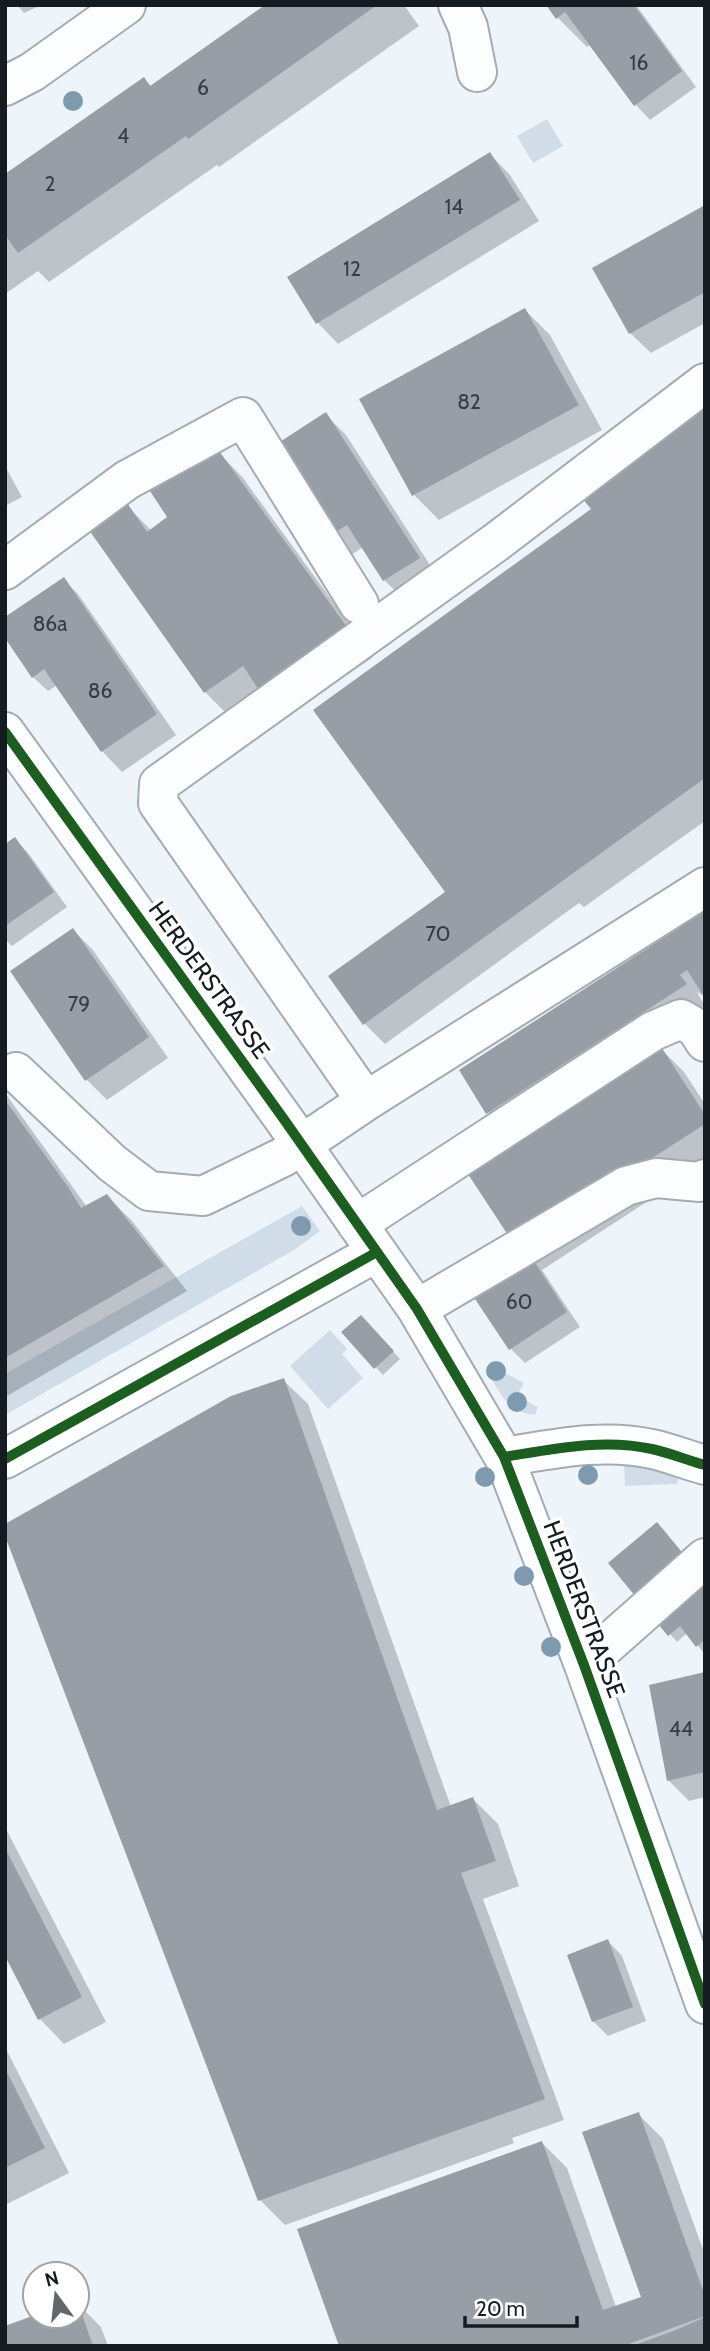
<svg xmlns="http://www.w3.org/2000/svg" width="710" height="2351" viewBox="0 0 710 2351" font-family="Cabin,sans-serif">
  <rect width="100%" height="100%" fill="#edf4fa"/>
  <path fill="#d0dde9" d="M547,119L563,146L533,163L517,136Z
    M302,1206L320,1231L294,1250L5,1415V1374Z
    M330,1330L347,1349L342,1354L363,1378L328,1409L290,1366Z
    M503,1372L524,1383L517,1396L538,1407L535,1415C509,1412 505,1400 492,1380Z
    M624,1464L679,1477L677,1484L625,1486Z"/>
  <path fill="#0003" d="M17,5H42L24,13Z
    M268,5H404L419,26L219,167L217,165L49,282L38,271L5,294V176L144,79L152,87Z
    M549,5H636L696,87L650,120L636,105L591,44L587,47L557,17Z
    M490,154L510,175L539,221L338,344L318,323L289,277Z
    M705,207V323L651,353L630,333Z
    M525,310L550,335L602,430L439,520L414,495Z
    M705,402V821L584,907L579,903L385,1044L365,1024L448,892L594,509Z
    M326,415L346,435L439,579L405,600L384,580L363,547L351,555L331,535Z
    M219,453L243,478L373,657L288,716L264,693L230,717L205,692L91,530L126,505L152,531L170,517Z
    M5,466L22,497L5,506Z
    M64,580L78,594L176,735L122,772L102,751L57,685L48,691L33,677Z
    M15,839L29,854L67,907L12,946L5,939V846Z
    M705,913V997L697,992L705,1006L508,1133L488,1113Z
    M73,930L93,950L168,1058L107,1100L86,1079Z
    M660,1048L684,1072L705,1104V1164L542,1270L580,1327L525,1363L510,1348L474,1293Z
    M5,1093L87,1207L107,1196L132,1221L187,1291L7,1396L5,1393Z
    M368,1324L400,1359L383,1375L344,1332Z
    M283,1380L308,1404L451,1807L473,1799L498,1824L519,1886L483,1899L564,2120L512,2138L514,2143L285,2225L260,2200Z
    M610,1564L705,1581V1654L687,1633L677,1642Z
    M705,1673V1797L689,1801L669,1781Z
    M5,1827L106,2022L64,2044L40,2019L5,1952Z
    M608,1941L622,1956L646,2021L608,2036L593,2021Z
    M5,2047L69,2173L5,2205Z
    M638,2114L663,2139L705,2255V2346H341L542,2143L567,2168L616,2307L643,2298Z
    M77,2303L101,2327L108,2346H5L77,2316Z"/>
  <path fill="#979ea5" d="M265,5H377L188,139L186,136L18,253L5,235V174L144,77L150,86Z
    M546,5H634L682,71L634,106L565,12L556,19Z
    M490,152L520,200L316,324L287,277Z
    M705,205V292L629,334L592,268Z
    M525,308L579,405L412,496L359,399Z
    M705,400V778L363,1025L328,976L445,892L313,710L591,509L577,492Z
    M326,412L420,558L383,581L347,525L329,536L272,447Z
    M219,451L350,631L261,693L243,666L204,693L89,530L127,503L147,532L167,517L150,491Z
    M64,577L157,714L101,752L44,669L32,678L5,638V617Z
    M15,837L54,892L5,926V844Z
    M705,911V998L687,970L680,975L687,984L486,1114L459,1070Z
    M73,928L149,1037L85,1081L10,971Z
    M660,1045L705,1115V1124L515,1246L466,1171Z
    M5,1100L68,1187L81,1208L107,1194L164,1266L5,1358Z
    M530,1255L567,1312L509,1350L471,1293Z
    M361,1315L394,1351L374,1369L341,1332Z
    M284,1378L437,1810L473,1797L496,1861L461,1873L545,2099L258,2201L5,1536V1524L231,1396Z
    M657,1522L705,1580V1644L703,1641L696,1647L680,1626L668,1636L608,1563Z
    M705,1672V1772L667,1781L649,1685Z
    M5,1848L82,1997L38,2020L5,1956Z
    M608,1939L633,2007L592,2022L567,1955Z
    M5,2068L45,2148L5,2168Z
    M639,2112L705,2296V2316L623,2346H339L297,2229L542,2141L603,2310L641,2297L582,2132Z
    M77,2301L93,2346H5V2326L35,2315L77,2316Z
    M705,2317V2346H632L676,2330Z"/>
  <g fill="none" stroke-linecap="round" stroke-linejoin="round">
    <defs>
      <path id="minor" d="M458,5L468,27L477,72
        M5,86L32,72L126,5
        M5,570L127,480L243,417L359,604
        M5,732L283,1118L417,1309L504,1457L584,1665L705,2004
        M16,1072L112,1163L149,1191L203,1196L283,1157L366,1101L705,887
        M366,1101L158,803L159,784L495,543L705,383
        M357,1224L653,1031L681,1019L696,1028L705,1042
        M417,1309L626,1186L656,1178L700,1182L705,1179
        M504,1457C553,1449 603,1438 652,1449C670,1453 687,1460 705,1465
        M5,1459L377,1252
        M584,1665L705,1558"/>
    </defs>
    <use href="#minor" stroke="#a4abb1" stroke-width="42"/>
    <use href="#minor" stroke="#fcfdfe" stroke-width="38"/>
    <defs>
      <path id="cycleway" d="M5,732L283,1118L417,1309L504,1457L584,1665L705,2004
        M504,1457C553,1449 603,1438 652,1449C670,1453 687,1460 705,1465
        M5,1459L377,1252"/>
    </defs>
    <use href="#cycleway" stroke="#fff" stroke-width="15"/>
    <use href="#cycleway" stroke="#1b5e20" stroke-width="10"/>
  </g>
  <g fill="#7e9aaf">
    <circle cx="73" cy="101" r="10"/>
    <circle cx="301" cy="1226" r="10"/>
    <circle cx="496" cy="1371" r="10"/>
    <circle cx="517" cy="1402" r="10"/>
    <circle cx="588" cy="1475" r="10"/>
    <circle cx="485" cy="1477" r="10"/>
    <circle cx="524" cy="1576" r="10"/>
    <circle cx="551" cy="1647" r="10"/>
  </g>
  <g text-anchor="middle" stroke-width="7" stroke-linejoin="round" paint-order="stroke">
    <g font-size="21" fill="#353c42">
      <text x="639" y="70">16</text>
      <text x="203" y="95">6</text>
      <text x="123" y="143">4</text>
      <text x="50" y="191">2</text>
      <text x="454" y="214">14</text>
      <text x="352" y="276">12</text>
      <text x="469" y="409">82</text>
      <text x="50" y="631">86a</text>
      <text x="100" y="698">86</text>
      <text x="438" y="941">70</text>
      <text x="79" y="1011">79</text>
      <text x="519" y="1309">60</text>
      <text x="681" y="1736">44</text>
    </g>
    <g font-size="24" fill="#141b21" stroke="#fff">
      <text transform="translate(209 980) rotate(54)" y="8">HERDERSTRASSE</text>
      <text transform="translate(584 1609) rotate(69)" y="8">HERDERSTRASSE</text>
    </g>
  </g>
  <rect width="710" height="2351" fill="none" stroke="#141b21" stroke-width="14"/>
  <g transform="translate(56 2295) rotate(345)"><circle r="33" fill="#ffffff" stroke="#a1a4a6" stroke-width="2"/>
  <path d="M0-5L12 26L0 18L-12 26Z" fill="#60676d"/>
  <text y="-10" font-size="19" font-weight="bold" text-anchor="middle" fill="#141b21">N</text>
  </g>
  <path d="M465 2316v10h112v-10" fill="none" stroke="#141b21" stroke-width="3.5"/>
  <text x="476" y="2316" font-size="21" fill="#141b21" stroke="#ffffff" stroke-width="5" paint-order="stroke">20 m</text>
</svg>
